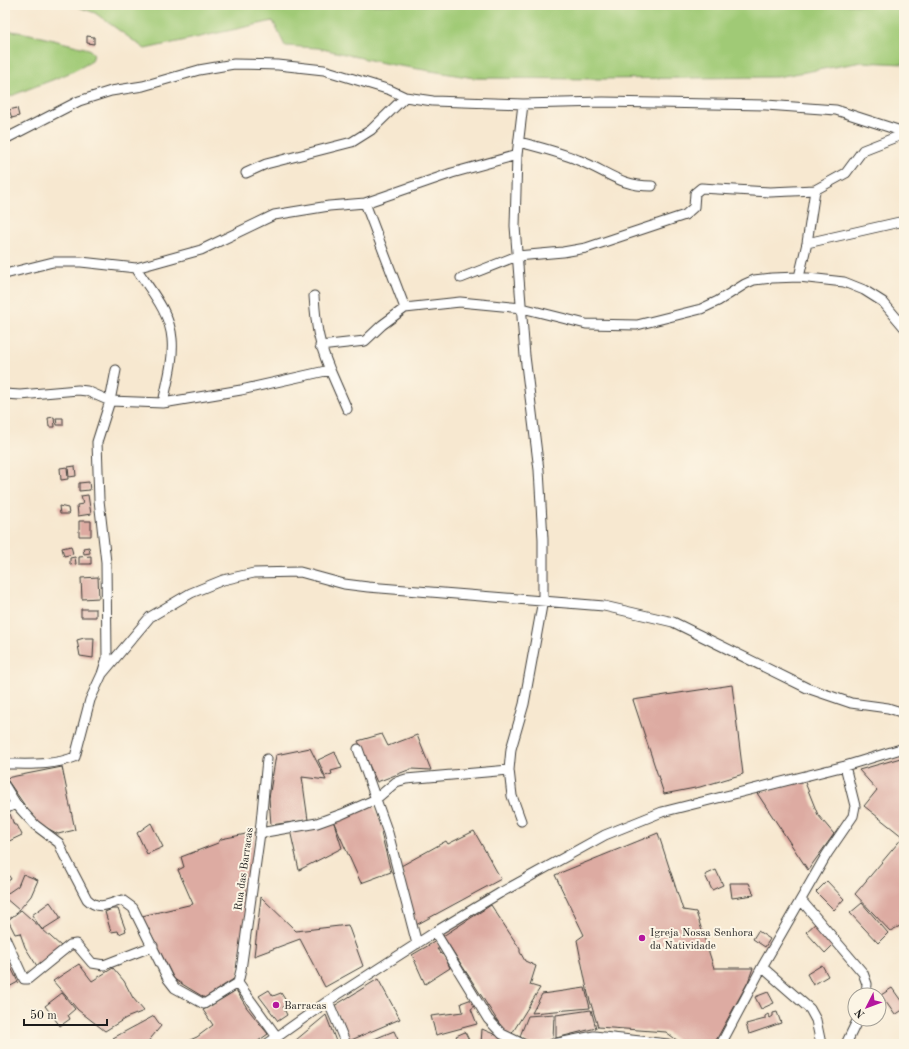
<svg xmlns="http://www.w3.org/2000/svg" width="909" height="1049" viewBox="0 0 909 1049" font-family="'Old Standard TT',serif">
  <rect width="100%" height="100%" fill="#fcf5e5"/>
  <filter id="ink" filterUnits="userSpaceOnUse"><feTurbulence type="fractalNoise" baseFrequency=".025" numOctaves="2"/><feDisplacementMap in="SourceGraphic" scale="8" xChannelSelector="R" yChannelSelector="G"/><feConvolveMatrix kernelMatrix="1 2 1 2 8 2 1 2 1" color-interpolation-filters="sRGB"/></filter>
  <filter id="wash" filterUnits="userSpaceOnUse"><feTurbulence type="fractalNoise" baseFrequency=".012" numOctaves="4" result="noise"/><feDisplacementMap in="SourceGraphic" scale="16" xChannelSelector="R" yChannelSelector="G"/><feGaussianBlur stdDeviation="0.9" result="paint"/><feColorMatrix in="noise" values="0 0 0 0 0 0 0 0 0 0 0 0 0 0 0 0 0 1.4 0 .05"/><feComposite in="paint" operator="in"/></filter>
  <g filter="url(#wash)">
    <rect width="100%" height="100%" fill="#f7e8d0"/>
    <path fill="#a0ca76" stroke="#5e7349" d="M73,5H904V64L862,62L777,77L602,79L474,78L388,64L318,48L285,46L273,21L145,49L95,13Z
      M5,30L30,34L89,49L94,54L92,61C65,78 34,85 5,99Z"/>
    <g id="blocks">
      <path fill="#ddaba2" d="M87,36L94,37V44L87,43Z
        M17,108L19,116L12,118L9,110Z
        M54,417L55,427H49L48,418Z
        M56,418H63V425H57Z
        M75,466L76,476L69,477L68,467Z
        M67,467L68,479L61,480L60,468Z
        M89,482L90,490L79,491V483Z
        M88,495L91,514L78,516L77,505L83,504L81,496Z
        M59,506L68,508L69,514H60Z
        M79,521H91V536H79Z
        M71,546L73,554L64,556L62,548Z
        M89,547L90,553L84,554L83,548Z
        M91,556V564H79V557Z
        M75,557L76,564L70,565V558Z
        M98,577L99,598L82,599L81,578Z
        M81,609H96V617H81Z
        M84,638H94L93,658L80,656L77,640Z
        M732,685L743,774L700,787L664,794L633,700Z
        M382,734L388,746L417,735L431,770L411,769L377,782L358,741Z
        M310,748L326,780L302,777L308,820L271,825L269,798L276,755Z
        M335,752L342,768L331,771L332,774L325,776L318,760Z
        M904,757V924L890,931L855,894L903,837L864,806L877,790L859,770Z
        M62,767L75,830L58,834L36,822L6,778Z
        M804,780L818,815L834,834L808,870L757,793Z
        M373,805L385,831L381,833L391,872L361,883L334,823L342,848L299,870L290,830L333,821Z
        M10,814L14,825H17L22,835L5,843V816Z
        M151,823L163,847L147,854L137,833Z
        M474,831L501,879L416,925L401,866L446,841L448,844Z
        M256,832L238,976L205,998L174,979L142,916L193,904L178,870L184,867L181,857L218,843L221,839Z
        M658,833L683,910L696,912L714,968H753L748,982L714,1044H682L666,1032L598,1027L588,994L577,940L584,935L555,875Z
        M5,870L11,879L5,883Z
        M716,870L723,885L712,890L705,875Z
        M23,874L38,880L31,896L19,910L5,898V895L18,886Z
        M827,881L844,899L834,910L816,892Z
        M730,883H749L754,895L732,898Z
        M261,897L296,931L348,925L363,966L325,987L300,939L254,956Z
        M50,902L61,918L42,930L32,915Z
        M862,903L888,933L878,943L850,913Z
        M491,905L520,949V952L525,961L536,966L530,985L540,988L511,1035L506,1034L443,936Z
        M112,909H118L126,931L119,934L118,931L111,932L105,912Z
        M21,910L62,947L37,966L25,947L20,933L15,934L8,920Z
        M816,923L835,943L825,953L806,932Z
        M758,931L770,939L765,947L753,939Z
        M436,941L441,949H437L441,954L444,955L450,968L425,984L412,955Z
        M5,955L18,982L5,989Z
        M79,964L92,981L113,968L124,981L133,998L144,1011L126,1018L105,1031L78,1010L53,981Z
        M822,965L828,976L813,985L807,974Z
        M378,979L400,1019L349,1041L334,1006Z
        M585,988L590,1008L532,1013L542,994Z
        M892,988L904,1005V1009L895,1015L881,995Z
        M236,990L247,1008L268,1034L254,1044H245V1041L241,1044H181L197,1037L213,1025L203,1010Z
        M269,990L273,996L281,993L288,1004L283,1007L287,1015L278,1021L259,996Z
        M768,992L774,1003L761,1009L755,997Z
        M62,993L75,1009L68,1015L70,1019L60,1026L45,1006Z
        M472,999L476,1005L471,1009L477,1024L436,1035L431,1016L463,1012L461,1003Z
        M591,1010L596,1028L556,1038V1015Z
        M777,1012L781,1023L749,1034L746,1024L765,1019V1016L768,1014L770,1018L773,1016V1013Z
        M554,1014L553,1040L527,1044L520,1036L528,1016Z
        M326,1015L337,1044H291L296,1040Z
        M154,1016L161,1026L146,1044H119L113,1038Z
        M482,1029L512,1042L514,1044H481Z
        M394,1031L400,1044H362Z
        M465,1032L470,1042L460,1044L456,1036Z
        M797,1041V1044H786V1043Z"/>
    </g>
  </g>
  <g filter="url(#ink)">
    <use href="#blocks" fill-opacity="0" stroke="#3d3b37" stroke-width="1"/>
    <g fill="none" stroke-linecap="round" stroke-linejoin="round">
      <defs>
        <path id="minor" d="M5,139L79,101L111,91L143,86L199,70L234,64L278,65L324,70L390,90L405,97L433,101L523,104L603,102L766,105L836,110L904,132
          M519,142C538,147 559,152 578,160C607,171 619,186 652,186
          M246,173L266,164L352,142L371,130L405,97
          M365,203L405,308
          M807,243L904,221
          M136,268C150,290 170,312 172,339C174,360 167,383 163,403
          M5,274L53,262H81L136,268L201,250L274,215L329,206L365,203L452,173L517,155
          M799,277L807,243L815,190
          M461,278L517,256L563,252L586,248L685,215L694,207L695,193L701,188L770,192L815,190L846,173L863,150L904,134
          M320,346L365,341L382,325L405,308L460,302L522,308L586,324L637,325L701,309L718,301L745,284L754,280L772,278L799,277L844,282L864,290L883,302L904,327
          M330,370L347,409
          M5,394L20,395L78,390L87,391L110,401L163,403L241,390L330,370C318,341 316,326 314,296
          M102,674L150,617L191,593L223,580L254,573L300,572L344,584L368,587L604,606L673,622L807,688L851,703L888,708L904,713
          M358,749L388,833L417,944
          M5,764C29,764 52,766 75,757L90,700L102,674L107,658L106,562L99,500L97,442L110,401L116,370
          M5,786L16,804L35,825L59,843L64,855L87,899C99,911 108,904 122,900L133,908L168,979L175,988L204,1004L238,983
          M5,809L16,804
          M521,821L512,796L509,770L511,749L524,704L543,600V539L539,470L525,356L515,226L517,155L523,104
          M260,833L317,823L342,814L376,799L396,782L406,779L509,770
          M801,900L863,973L867,984L866,995
          M435,932L488,1019L502,1034L523,1044
          M5,938L24,979H28L70,945L76,944L92,963L104,965L153,946
          M762,967L810,1009L816,1020L821,1044
          M238,983L241,970L260,833L267,759
          M238,983L277,1037
          M328,1001L346,1044
          M267,1044L328,1001L435,932L500,893L605,835L662,812L845,766L904,748
          M553,1044L594,1036L668,1044
          M721,1044L762,967L827,854L853,816L855,806L845,766
          M846,1044L858,1019"/>
      </defs>
      <use href="#minor" stroke="#3d3b37" stroke-width="11"/>
      <use href="#minor" stroke="#fff" stroke-width="9"/>
    </g>
  </g>
  <g fill="#b5179e" stroke="#fcf5e5" stroke-width="1.5">
    <circle cx="642" cy="938" r="4"/>
    <circle cx="276" cy="1005" r="4"/>
  </g>
  <g text-anchor="middle" stroke-width="4" stroke-linejoin="round" paint-order="stroke">
    <g font-size="11" fill="#1c1c1c" stroke="#fcf5e5">
      <text transform="translate(243 869) rotate(-82)" y="4">Rua das Barracas</text>
    </g>
    <g font-size="11" fill="#1c1c1c" stroke="#fcf5e5" text-anchor="start">
      <text x="650" y="936">Igreja Nossa Senhora<tspan x="650" dy="13">da Natividade</tspan></text>
      <text x="284" y="1009">Barracas</text>
    </g>
  </g>
  <rect width="909" height="1049" fill="none" stroke="#fcf5e5" stroke-width="20"/>
  <g transform="translate(867 1007) rotate(228)"><circle r="19" fill="#fcf5e5" stroke="#a29e95"/>
  <path d="M0-3L7 15L0 10L-7 15Z" fill="#b5179e"/>
  <text y="-6" font-size="11" font-weight="bold" text-anchor="middle" fill="#1c1c1c">N</text>
  </g>
  <path d="M24 1019v6h83v-6" fill="none" stroke="#1c1c1c" stroke-width="2"/>
  <text x="30" y="1019" font-size="12" fill="#1c1c1c" stroke="#fcf5e5" stroke-width="3" paint-order="stroke">50 m</text>
</svg>
